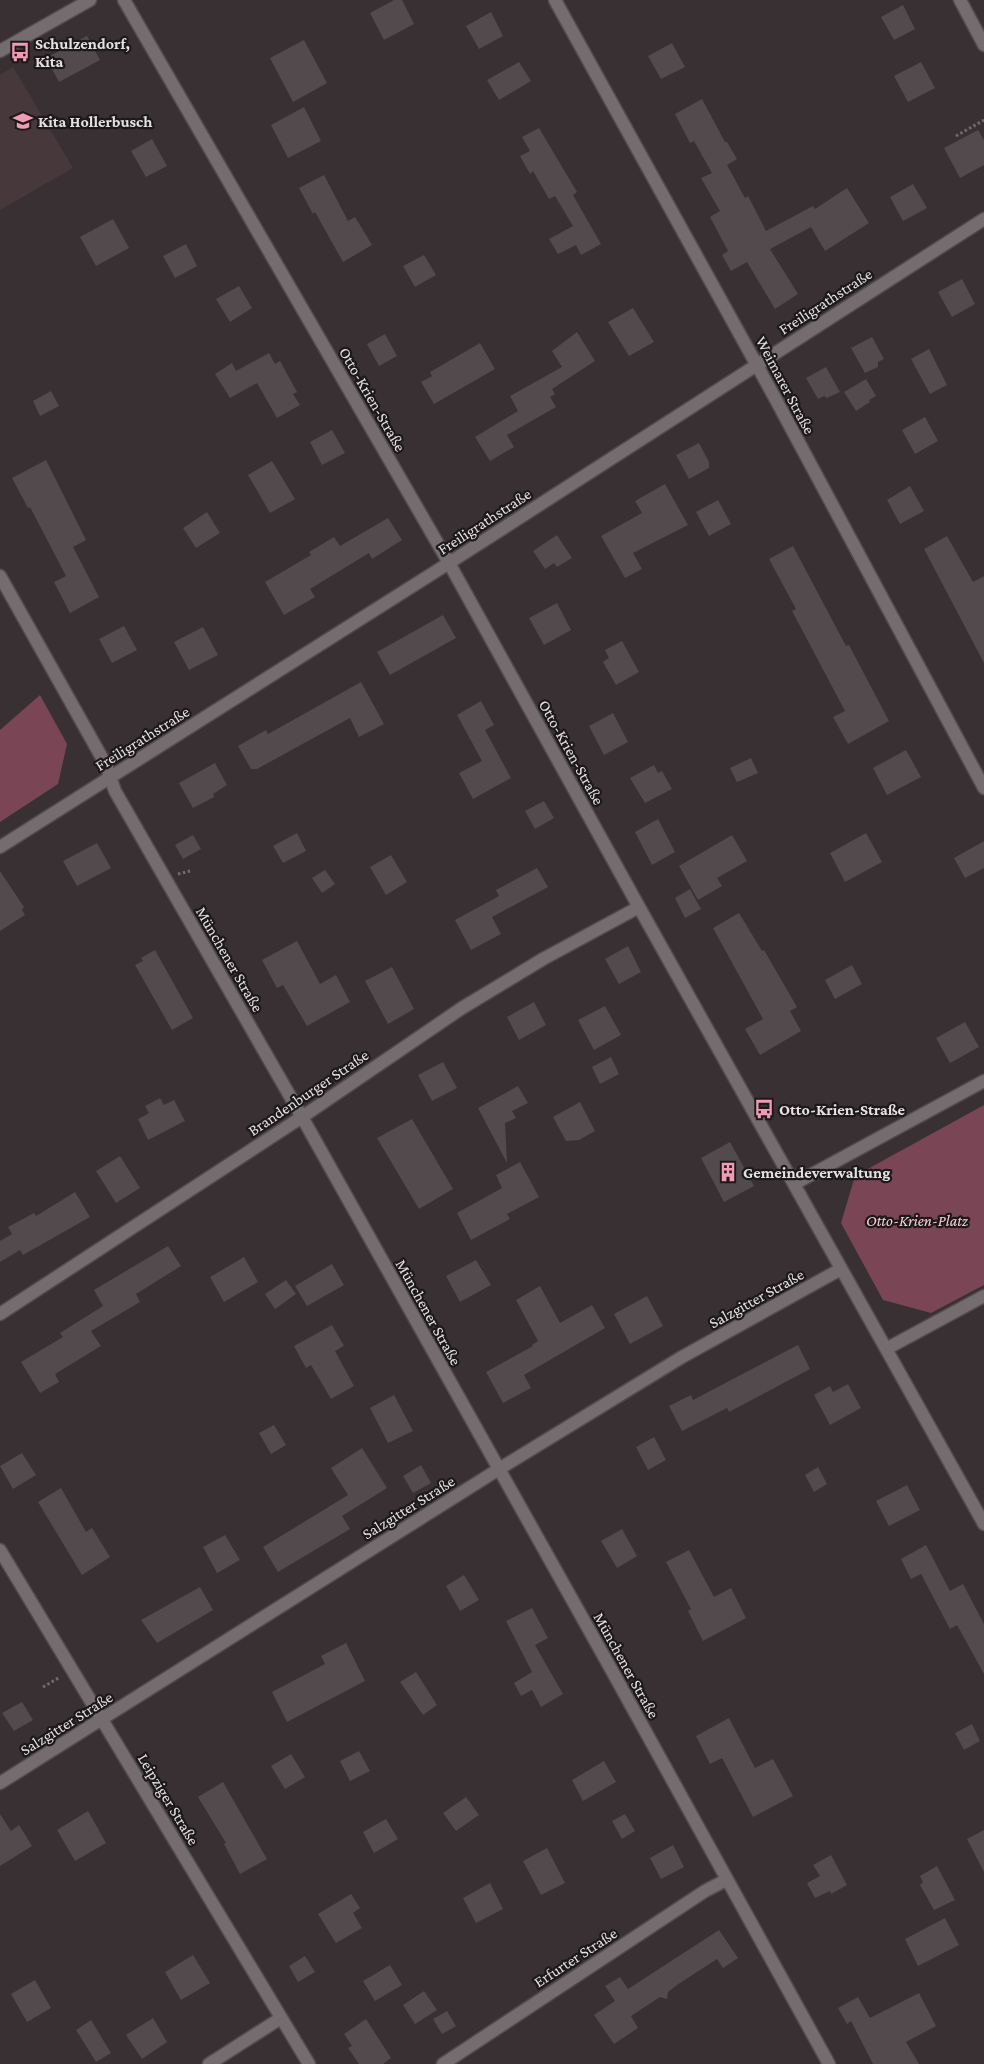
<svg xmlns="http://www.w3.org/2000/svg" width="984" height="2064" viewBox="0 0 984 2064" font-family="'Crimson Pro',serif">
  <rect width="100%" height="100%" fill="#383032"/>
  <path fill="#46383b" d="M13,67L73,168L0,210V75Z"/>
  <path fill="#7a4555" d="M40,695L67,744L58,784L0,822V730Z
    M984,1105V1285L931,1313L883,1300L841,1223L855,1176Z"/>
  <path fill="#524a4c" d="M394,0H402L414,24L384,40L370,13Z
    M903,5L915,29L894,40L881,17Z
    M491,12L503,36L479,49L466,26Z
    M87,36L100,60L59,82L46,58Z
    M304,40L327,83L293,102L270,58Z
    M672,43L685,67L661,79L648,56Z
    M519,62L531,81L499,100L487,80Z
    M921,62L935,88L908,102L894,76Z
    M702,99L725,142H727L737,159L727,165L745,198L748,196L766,231L813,206L815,209L847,188L869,223L825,251L811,227L770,249L798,294L775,309L747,262L731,271L722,255L728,251L710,217L720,211L701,178L712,173L694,141L690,143L675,114Z
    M304,107L321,141L288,158L271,125Z
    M539,128L577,192L573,195L601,244L581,255L576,245L558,254L549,239L573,226L555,196L549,199L533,171L530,174L520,156L530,151L522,137Z
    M978,130L984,140V165L960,178L944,148Z
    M152,139L167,166L146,177L131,151Z
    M324,175L348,221L355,217L372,245L343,262L315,212L313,214L299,188Z
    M913,184L927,208L903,221L890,197Z
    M113,219L129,248L96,266L80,237Z
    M186,244L197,266L175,278L163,256Z
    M424,255L436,275L415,287L403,266Z
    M962,279L975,304L952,317L938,292Z
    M239,286L252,308L230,322L216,299Z
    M633,308L654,342L629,356L608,322Z
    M577,332L595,361L552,389L555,394L550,397L556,407L507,435L514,447L490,461L475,437L518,411L510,396L562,367L552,351Z
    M385,334L397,356L379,366L367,344Z
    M872,337L884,359L878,362V367L865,373L851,348Z
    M480,343L495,369L434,404L421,382L432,376L430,372Z
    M929,349L947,385L930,394L911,359Z
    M269,353L275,364L280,361L297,392L293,394L300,405L277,418L257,383L230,398L215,374L232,363L236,371Z
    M826,367L840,392L827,398L824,396L818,399L806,378Z
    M866,379L876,396L869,400L870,402L856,411L844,392Z
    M51,391L59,406L40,416L33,401Z
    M925,417L938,441L915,454L902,430Z
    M332,430L345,453L322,465L310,442Z
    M699,443L709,462V468L689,479L676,455Z
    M46,460L86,540L73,547L99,597L70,613L54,582L66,576L30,507L28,508L12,478Z
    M272,461L295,499L270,513L248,475Z
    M665,484L688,525L633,553L642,569L625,578L601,536L642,513L635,501Z
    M910,486L924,511L900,524L887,500Z
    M718,500L731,524L709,536L696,512Z
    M207,512L220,533L196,548L183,528Z
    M388,518L402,540L372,559L369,553L310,589L315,597L284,615L265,582L311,555L309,552L334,537L340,546Z
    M557,535L572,558L557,567L554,563L545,569L533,551Z
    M947,536L973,582L984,576V663L924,549Z
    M793,546L846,646L849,645L889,721L848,744L833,717L845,711L792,611L796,609L769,559Z
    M557,603L571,630L544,645L529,618Z
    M443,615L456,638L390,675L377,652Z
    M124,626L137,650L112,663L99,639Z
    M203,627L218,655L189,670L174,642Z
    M622,641L639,672L616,685L603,662L609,658L605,650Z
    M361,682L384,724L359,737L350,718L257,769H251L238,746L266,730L268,734Z
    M481,701L494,725L485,730L511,778L473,799L459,773L482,761L457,715Z
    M613,713L628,742L604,755L589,726Z
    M906,750L921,777L887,795L873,768Z
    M751,758L758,773L737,782L730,768Z
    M215,763L227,785L213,794L214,797L193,808L179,783Z
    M654,765L658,773L662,771L672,789L645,803L630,778Z
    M544,801L554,818L535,829L525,811Z
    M658,819L675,852L652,865L635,832Z
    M297,833L306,851L283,863L273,846Z
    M866,833L882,862L845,882L830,853Z
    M193,835L201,849L183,859L175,845Z
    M732,835L747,861L717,878L722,886L698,900L679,866Z
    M984,841V868L965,878L954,858Z
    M97,843L111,868L77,886L63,861Z
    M391,855L407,882L386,895L370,867Z
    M537,868L548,887L492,917L501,934L471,950L455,920L499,896L496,890Z
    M325,870L335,884L322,893L312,878Z
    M0,871L24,907L22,910L25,915L0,931Z
    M690,889L701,909L685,918L675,898Z
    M739,913L762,951L764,950L797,1007L790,1011L801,1031L760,1055L745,1029L763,1019L713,928Z
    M297,941L320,984L336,975L350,1002L307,1026L283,985L277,988L262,960Z
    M628,946L641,972L619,984L605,959Z
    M155,950L193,1018L172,1030L135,965L143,961L141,958Z
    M852,965L862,984L835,999L825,980Z
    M392,967L414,1009L388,1024L365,981Z
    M534,1002L546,1025L519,1040L507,1017Z
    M605,1006L621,1035L594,1050L578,1020Z
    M965,1022L979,1047L950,1063L936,1038Z
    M611,1057L619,1074L600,1084L592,1067Z
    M443,1062L457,1088L432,1101L418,1075Z
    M518,1086L528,1103L512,1111L516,1118L505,1123L507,1163L478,1108Z
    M160,1098L164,1105L174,1100L185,1121L148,1140L138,1119L149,1113L145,1106Z
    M580,1102L595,1131L579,1140L566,1141L553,1117Z
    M412,1119L453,1189L419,1209L377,1138Z
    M730,1142L754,1186L724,1202L701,1158Z
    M120,1156L140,1188L116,1203L96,1171Z
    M520,1162L539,1197L507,1214L510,1219L471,1240L457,1213L502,1188L496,1175Z
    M75,1192L90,1217L23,1255L20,1250L0,1262V1241L12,1234L8,1227L34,1213L36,1216Z
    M168,1246L181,1266L136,1294L140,1302L91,1331L101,1346L55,1374L59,1382L40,1393L21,1362L63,1337L60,1333L103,1306L94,1290Z
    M244,1257L258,1282L224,1302L210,1277Z
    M476,1260L491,1285L460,1302L446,1276Z
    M332,1264L344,1285L307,1306L295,1286Z
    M286,1280L296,1294L275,1309L265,1294Z
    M540,1286L560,1323L592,1305L605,1328L524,1375L531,1388L503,1403L486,1372L533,1346L532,1345L538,1341L516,1300Z
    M647,1296L663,1326L630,1344L614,1314Z
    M332,1325L344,1346L335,1351L354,1386L331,1399L311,1365L306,1368L294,1346Z
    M798,1345L810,1369L729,1412L727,1408L682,1431L669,1406L691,1395L693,1400Z
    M848,1384L861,1408L830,1425L814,1395L830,1386L833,1392Z
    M394,1395L413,1431L388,1443L370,1408Z
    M274,1425L286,1445L271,1454L259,1433Z
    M654,1437L666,1460L648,1470L636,1447Z
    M362,1448L387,1488L342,1516L350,1529L278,1572L263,1547L348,1495L331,1468Z
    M22,1453L36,1475L13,1489L0,1466Z
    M421,1465L431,1483L413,1493L403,1476Z
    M818,1467L827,1484L814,1492L805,1475Z
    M907,1485L920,1510L889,1526L876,1501Z
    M61,1488L86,1532L92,1528L110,1557L82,1575L38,1502Z
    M622,1529L637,1556L617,1568L601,1541Z
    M225,1535L240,1560L217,1573L203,1547Z
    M926,1545L950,1591L963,1584L984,1624V1674L957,1625L950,1629L921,1574L911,1579L901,1559Z
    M689,1550L714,1597L731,1588L746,1618L703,1641L688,1611L691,1609L666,1562Z
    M464,1575L479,1600L460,1611L446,1586Z
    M200,1587L213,1610L157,1643L141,1620Z
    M532,1608L548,1638L535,1645L563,1694L541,1707L532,1690L521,1696L514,1683L532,1672L506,1621Z
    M346,1643L365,1681L287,1722L272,1692L325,1664L321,1656Z
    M416,1672L437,1705L423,1715L400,1682Z
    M22,1702L33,1720L14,1731L2,1713Z
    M729,1718L755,1768L773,1759L793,1796L753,1817L722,1758L710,1764L696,1736Z
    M972,1724L980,1741L964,1750L955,1733Z
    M359,1751L370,1771L350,1781L340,1761Z
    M291,1754L305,1777L285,1789L271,1766Z
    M604,1761L616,1782L583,1801L572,1780Z
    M223,1782L267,1859L240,1874L224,1844L226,1843L198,1797Z
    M466,1797L479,1815L456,1831L443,1813Z
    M88,1811L106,1843L75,1861L57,1830Z
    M0,1814L11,1831L19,1825L32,1846L0,1866Z
    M625,1814L635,1831L622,1839L612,1821Z
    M386,1819L398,1839L374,1853L363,1832Z
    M984,1830V1872L967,1839Z
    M673,1845L684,1867L661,1879L650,1858Z
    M547,1848L565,1883L541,1895L523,1861Z
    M831,1855L847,1885L831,1894L830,1891L815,1898L807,1883L820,1876L813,1865Z
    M937,1866L955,1900L934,1910L920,1885L923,1882L920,1876Z
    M490,1883L503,1909L476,1923L463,1898Z
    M351,1894L360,1908L353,1913L362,1928L336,1943L318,1914Z
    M945,1918L959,1945L918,1966L905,1939Z
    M719,1930L738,1958L723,1968L717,1959L677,1985L668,1992L667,1999L660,1997L631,2016L638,2028L614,2044L594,2015L615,2001L605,1986L620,1977L628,1989Z
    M193,1955L210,1983L181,2000L165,1972Z
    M305,1956L315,1972L298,1982L289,1966Z
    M390,1965L402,1985L375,2001L363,1981Z
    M35,1980L51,2008L27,2022L11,1994Z
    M424,1991L437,2010L415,2024L403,2005Z
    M919,1993L936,2026L906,2042L919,2064H873L851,2021L847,2024L838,2008L858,1997L870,2018Z
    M447,2011L456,2026L442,2034L433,2019Z
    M153,2018L167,2042L142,2059L126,2035Z
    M366,2019L391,2058L383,2064H359L348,2048L352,2046L344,2034Z
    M91,2020L111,2053L96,2062L76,2030Z"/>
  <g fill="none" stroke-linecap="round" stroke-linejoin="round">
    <defs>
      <path id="minor" d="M124,0L449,563L639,907L984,1524
        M555,0L775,398L984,788
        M960,0L984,45
        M0,51L90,0
        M0,576L106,765L115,791L302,1117L611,1669L829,2064
        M0,847L449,563L984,219
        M794,1184L984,1081
        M0,1314L302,1117L462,1008L543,959L639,907
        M886,1349L984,1296
        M0,1550L309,2064
        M0,1783L499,1469L682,1357L841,1269
        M209,2064L281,2018
        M443,2064L705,1891L726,1880"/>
    </defs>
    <use href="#minor" stroke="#524c4e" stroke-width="15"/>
    <path stroke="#726b6d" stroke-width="3" stroke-dasharray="2.5 2.5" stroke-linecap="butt" d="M956,136L984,120
      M178,874L190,871
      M43,1687L60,1677"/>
    <use href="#minor" stroke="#756c6f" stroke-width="12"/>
  </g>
  <defs>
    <symbol id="bus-bare" viewBox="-9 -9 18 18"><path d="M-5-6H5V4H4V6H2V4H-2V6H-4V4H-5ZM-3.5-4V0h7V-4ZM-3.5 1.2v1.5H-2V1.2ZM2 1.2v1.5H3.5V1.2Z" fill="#f19ab4" stroke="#1d191a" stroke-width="2.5" paint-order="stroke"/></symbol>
    <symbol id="school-bare" viewBox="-9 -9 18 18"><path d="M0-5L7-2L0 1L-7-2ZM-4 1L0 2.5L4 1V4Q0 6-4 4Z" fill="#f19ab4" stroke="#1d191a" stroke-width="2.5" paint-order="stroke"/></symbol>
    <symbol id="building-bare" viewBox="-9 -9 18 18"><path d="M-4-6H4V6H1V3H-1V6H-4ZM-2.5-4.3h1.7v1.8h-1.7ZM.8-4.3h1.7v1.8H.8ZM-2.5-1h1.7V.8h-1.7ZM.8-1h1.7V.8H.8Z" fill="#f19ab4" stroke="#1d191a" stroke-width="2.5" paint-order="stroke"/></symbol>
  </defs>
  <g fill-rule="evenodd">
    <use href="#bus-bare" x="6" y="38" width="28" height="28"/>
    <use href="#school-bare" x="9" y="107" width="28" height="28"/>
    <use href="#bus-bare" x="750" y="1095" width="28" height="28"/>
    <use href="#building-bare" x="714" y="1158" width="28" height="28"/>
  </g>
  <g text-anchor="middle" stroke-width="4.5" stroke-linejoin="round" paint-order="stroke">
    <g font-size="16" font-weight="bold" fill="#e5e0e1" stroke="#1d191a" text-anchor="start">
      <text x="35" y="49">Schulzendorf,<tspan x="35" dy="18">Kita</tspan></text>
      <text x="38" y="127">Kita Hollerbusch</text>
      <text x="779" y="1115">Otto-Krien-Straße</text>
      <text x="743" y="1178">Gemeindeverwaltung</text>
    </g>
    <g font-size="16" fill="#e5e0e1" stroke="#1d191a">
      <text transform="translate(825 301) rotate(-33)" y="6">Freiligrathstraße</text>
      <text transform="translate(786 385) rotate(62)" y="6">Weimarer Straße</text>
      <text transform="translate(373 399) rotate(60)" y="6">Otto-Krien-Straße</text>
      <text transform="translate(484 521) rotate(-33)" y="6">Freiligrathstraße</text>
      <text transform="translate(142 738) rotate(-32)" y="6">Freiligrathstraße</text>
      <text transform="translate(572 752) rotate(61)" y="6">Otto-Krien-Straße</text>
      <text transform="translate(230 959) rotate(60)" y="6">Münchener Straße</text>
      <text transform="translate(308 1092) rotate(-34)" y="6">Brandenburger Straße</text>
      <text transform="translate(756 1298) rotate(-29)" y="6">Salzgitter Straße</text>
      <text transform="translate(429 1312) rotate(61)" y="6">Münchener Straße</text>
      <text transform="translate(408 1507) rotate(-32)" y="6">Salzgitter Straße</text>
      <text transform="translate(627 1665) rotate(61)" y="6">Münchener Straße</text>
      <text transform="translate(66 1723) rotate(-32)" y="6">Salzgitter Straße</text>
      <text transform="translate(169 1799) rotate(59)" y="6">Leipziger Straße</text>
      <text transform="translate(575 1957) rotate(-33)" y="6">Erfurter Straße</text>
    </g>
    <g font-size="16" font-style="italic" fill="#f8cfda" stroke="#1d191a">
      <text x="917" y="1226">Otto-Krien-Platz</text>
    </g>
  </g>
</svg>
